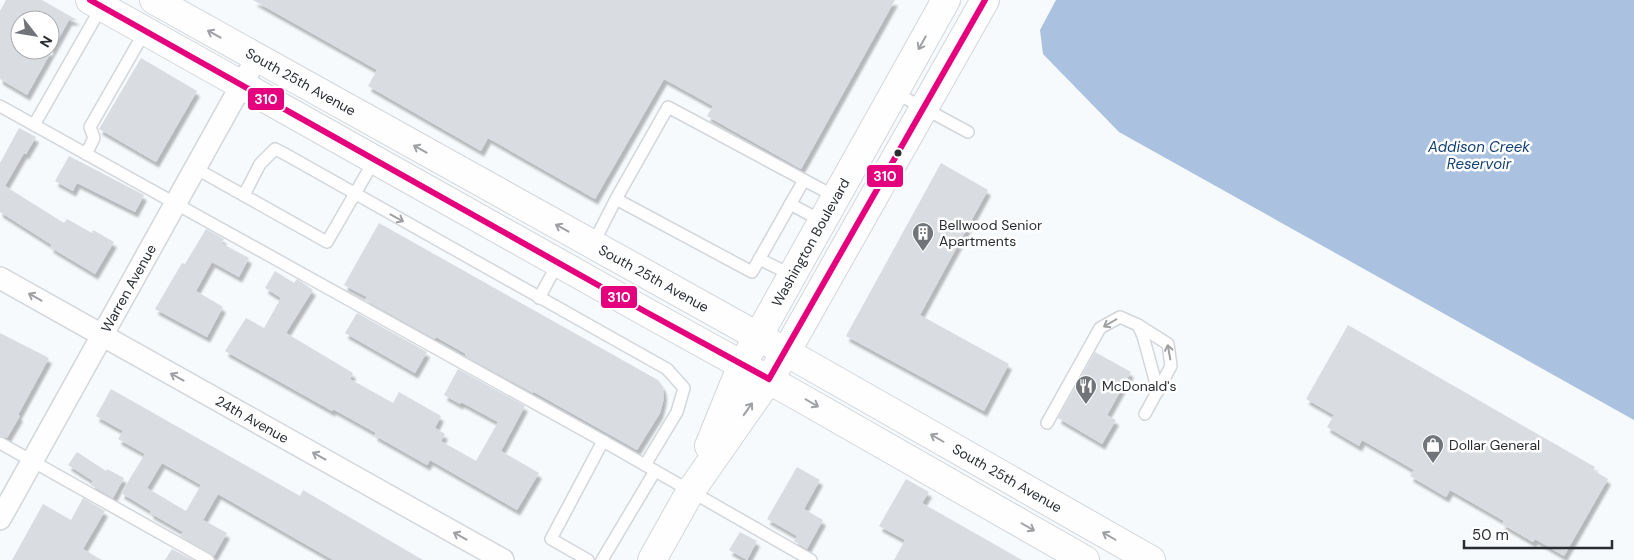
<svg xmlns="http://www.w3.org/2000/svg" width="1634" height="560" viewBox="0 0 1634 560" font-family="'DM Sans',sans-serif">
<defs>
<filter id="shadow"><feDropShadow dx="3" dy="5.5" stdDeviation="1" flood-color="#0004"/></filter>
</defs>
<rect width="100%" height="100%" fill="#f7fafd"/>
<!-- water -->
<path fill="#aac1e0" d="M1056 0H1634V420L1119 132 1043 54 1040 30Z"/>
<!-- building -->
<g fill="#d9dce0" fill-rule="evenodd" filter="url(#shadow)">
<path d="M6 0H42L77 20H69L27 95 0 79V11ZM20 20H50V50H20Z"/>
<path d="M253 0H895L801 169 707 116 713 106 664 79 595 199 488 138 481 151 368 86 377 70Z"/>
<path d="M141 58 197 91 156 162 99 129Z"/>
<path d="M19 128 36 137 26 154 24 153 5 186 64 223 67 219 92 233 93 230 114 242 95 274 50 247 52 245 0 212V163Z"/>
<path d="M69 156 144 195 135 212 77 183 73 191 55 181Z"/>
<path d="M941 163 988 190 920 315 1009 364 984 411 846 336Z"/>
<path d="M379 223 658 380 663 387 664 394 663 402 660 413 637 450 534 392 533 393 465 356 466 354 436 337 435 339 365 300 367 297 344 285Z"/>
<path d="M206 229 224 239 221 243 249 258 239 277 212 262 196 291 223 307 207 337 155 309 182 263 185 264Z"/>
<path d="M275 271 294 283 297 279 313 290 286 333 353 373 350 379 393 403 399 392 441 416 435 428 445 434 441 441 476 461 498 422 461 402 460 404 444 395 458 369 525 406 501 451 539 473 517 510 430 460 427 465 374 435 376 433 333 409 332 411 225 351 246 318 264 328 281 298 265 288Z"/>
<path d="M357 313 427 352 415 373 345 333Z"/>
<path d="M1348 325 1595 467 1593 470 1608 479 1564 556 1535 539 1533 542 1502 524 1504 521 1450 490 1446 497 1410 476 1414 470 1362 440 1359 446 1327 427 1334 415 1306 399Z"/>
<path d="M0 333 49 358 18 415 20 416 7 438 0 436Z"/>
<path d="M1095 352 1131 372 1107 415 1116 420 1102 444 1058 418Z"/>
<path d="M111 389 300 496 303 490 423 560H333L218 494 203 520 227 533 214 556 180 536 183 532 150 513 151 511 121 493 145 454 118 439 123 431 96 416ZM162 463 201 485 186 511 147 488Z"/>
<path d="M77 452 106 471 107 469 124 478 113 498 91 485 93 481 68 465Z"/>
<path d="M797 467 820 480 804 509 823 520 807 549 794 541 797 536 767 519Z"/>
<path d="M906 479 929 492 922 503 1022 560H894L905 540 879 526Z"/>
<path d="M83 498 105 511 83 549 102 560H12L43 504 71 520Z"/>
<path d="M740 532 757 541 747 560 729 550Z"/>
<path d="M172 549 193 560H165Z"/>
</g>
<g fill="none" stroke-linecap="round" stroke-linejoin="round">
<!-- lane casing -->
<g stroke="#d3d6da" stroke-width="14">
<g id="lane">
<path d="M894 92 968 132"/>
<path d="M0 106 603 441 811 560"/>
<path d="M34 125 102 6"/>
<path d="M86 154 94 138 90 127 145 31"/>
<path d="M195 168 327 242 375 159"/>
<path d="M244 195 260 164 275 149 285 154 667 369 684 388 677 412 645 465"/>
<path d="M616 199 668 107 804 180"/>
<path d="M790 204 822 221"/>
<path d="M593 244 616 199 752 272 804 180 836 197"/>
<path d="M759 259 792 275"/>
<path d="M539 298 558 263"/>
<path d="M1138 325 1168 344 1171 366 1145 414"/>
<path d="M1047 423 1100 328 1120 317 1138 325 1143 336 1158 391"/>
<path d="M0 443 208 560"/>
<path d="M588 560 551 539 603 441"/>
<path d="M602 560 655 471"/>
</g>
</g>
<!-- street casing -->
<g stroke="#d3d6da" stroke-width="24">
<g id="street">
<path id="s1" d="M0 278 503 560"/>
<path id="s2" d="M0 519 257 57"/>
</g>
</g>
<!-- secondary casing -->
<g stroke="#d3d6da" stroke-width="30">
<g id="secondary">
<path d="M90 0 646 312 796 395 1085 560"/>
<path id="s3" d="M154 0 786 352 1151 560"/>
<path id="s4" d="M709 446 742 365 946 0"/>
<path d="M652 560 690 492 769 379 786 352 985 0"/>
</g>
</g>
<!-- lane -->
<use href="#lane" stroke="#fefeff" stroke-width="11"/>
<!-- street -->
<use href="#street" stroke="#fefeff" stroke-width="21"/>
<!-- secondary -->
<use href="#secondary" stroke="#fefeff" stroke-width="28"/>
<!-- bus-1 casing -->
<g stroke="#fff" stroke-width="10">
<path id="bus-1" d="M90 0 646 312 769 379 985 0"/>
</g>
<!-- bus-1 -->
<use href="#bus-1" stroke="#e5007d" stroke-width="6"/>
</g>
<!-- one-way arrows -->
<defs><path id="oneway-shaft" d="M-6 0H5M1.5-3L5.5 0L1.5 3" fill="none" stroke-width="1.6" stroke-linecap="round" stroke-linejoin="round" transform="scale(1.25)"/></defs>
<g stroke="#9ea0a3">
<use href="#oneway-shaft" transform="translate(214 34) rotate(-151)"/>
<use href="#oneway-shaft" transform="translate(922 43) rotate(119)"/>
<use href="#oneway-shaft" transform="translate(420 149) rotate(-151)"/>
<use href="#oneway-shaft" transform="translate(397 218) rotate(29)"/>
<use href="#oneway-shaft" transform="translate(562 228) rotate(-151)"/>
<use href="#oneway-shaft" transform="translate(35 297) rotate(-151)"/>
<use href="#oneway-shaft" transform="translate(1110 323) rotate(150)"/>
<use href="#oneway-shaft" transform="translate(1169 352) rotate(-100)"/>
<use href="#oneway-shaft" transform="translate(177 377) rotate(-151)"/>
<use href="#oneway-shaft" transform="translate(812 403) rotate(30)"/>
<use href="#oneway-shaft" transform="translate(748 409) rotate(-55)"/>
<use href="#oneway-shaft" transform="translate(937 438) rotate(-150)"/>
<use href="#oneway-shaft" transform="translate(319 456) rotate(-151)"/>
<use href="#oneway-shaft" transform="translate(1028 527) rotate(30)"/>
<use href="#oneway-shaft" transform="translate(460 536) rotate(-151)"/>
<use href="#oneway-shaft" transform="translate(1109 536) rotate(-150)"/>
</g>
<!-- icons -->
<defs>
<g id="building-pin" transform="scale(1.125)"><path d="M0 17L-7.5 6A9.5 9.5 0 1 1 7.5 6Z" fill="#717579" stroke="#fff"/><path d="M-4-6H4V6H1V3H-1V6H-4ZM-2.5-4.3h1.7v1.8h-1.7ZM.8-4.3h1.7v1.8H.8ZM-2.5-1h1.7V.8h-1.7ZM.8-1h1.7V.8H.8Z" fill="#fff"/></g>
<g id="restaurant-pin" transform="scale(1.125)"><path d="M0 17L-7.5 6A9.5 9.5 0 1 1 7.5 6Z" fill="#717579" stroke="#fff"/><path d="M-5-6h1v4h1v-4h1v4h1v-4h1v5L-1.5 .5V6h-2V.5L-5-1ZM5-6V6H3V1.5H1.5Q1.5-4 5-6Z" fill="#fff"/></g>
<g id="shop-pin" transform="scale(1.125)"><path d="M0 17L-7.5 6A9.5 9.5 0 1 1 7.5 6Z" fill="#717579" stroke="#fff"/><path d="M-5-2.5h2.3a2.7 3.5 0 0 1 5.4 0H5L5.5 6h-11ZM-1.5-2.5h3a1.5 2.3 0 0 0-3 0Z" fill="#fff"/></g>
</defs>
<g fill-rule="evenodd">
<use href="#building-pin" x="923" y="233"/>
<use href="#restaurant-pin" x="1086" y="386"/>
<use href="#shop-pin" x="1433" y="445"/>
</g>
<!-- markers -->
<circle fill="#292d32" stroke="#fff" stroke-width="2" cx="898" cy="153" r="4.5"/>
<g text-anchor="middle" dominant-baseline="central" stroke-width="5" stroke-linejoin="round" paint-order="stroke">
<!-- street labels -->
<g font-size="14" fill="#292d32" stroke="#fff">
<text stroke="none"><textPath href="#s3" startOffset="168">South 25th Avenue</textPath></text>
<text stroke="none"><textPath href="#s4" startOffset="228">Washington Boulevard</textPath></text>
<text stroke="none"><textPath href="#s3" startOffset="572">South 25th Avenue</textPath></text>
<text stroke="none"><textPath href="#s2" startOffset="264">Warren Avenue</textPath></text>
<text stroke="none"><textPath href="#s1" startOffset="289">24th Avenue</textPath></text>
<text stroke="none"><textPath href="#s3" startOffset="978">South 25th Avenue</textPath></text>
</g>
<!-- poi labels -->
<g font-size="14" fill="#292d32" stroke="#fff" text-anchor="start">
<text x="939" y="225">Bellwood Senior<tspan x="939" dy="16">Apartments</tspan></text>
<text x="1102" y="386">McDonald's</text>
<text x="1449" y="445">Dollar General</text>
</g>
<!-- water labels -->
<g font-size="15" font-style="italic" fill="#134074" stroke="#fff">
<text x="1479" y="147">Addison Creek<tspan x="1479" dy="17">Reservoir</tspan></text>
</g>
</g>
<g stroke="#fff" stroke-width="2">
<rect x="247" y="87" width="38" height="24" rx="5" fill="#e5007d"/>
<rect x="866" y="164" width="38" height="24" rx="5" fill="#e5007d"/>
<rect x="600" y="285" width="38" height="24" rx="5" fill="#e5007d"/>
</g>
<g font-size="14" text-anchor="middle" font-weight="bold" fill="#fff">
<text x="266" y="104">310</text>
<text x="885" y="181">310</text>
<text x="619" y="302">310</text>
</g>
<!-- north arrow -->
<g transform="translate(35 35) rotate(121)"><circle r="24" fill="#ffffff" stroke="#a9abad"/>
<path d="M0-4L9 19L0 12L-9 19Z" fill="#717579"/>
<text y="-8" font-size="14" font-weight="bold" text-anchor="middle" fill="#292d32">N</text>
</g>
<!-- scale -->
<path d="M1464 540v8h148v-8" fill="none" stroke="#292d32" stroke-width="2.5"/>
<text x="1472" y="540" font-size="15" fill="#292d32" stroke="#ffffff" stroke-width="4" paint-order="stroke">50 m</text>
</svg>
